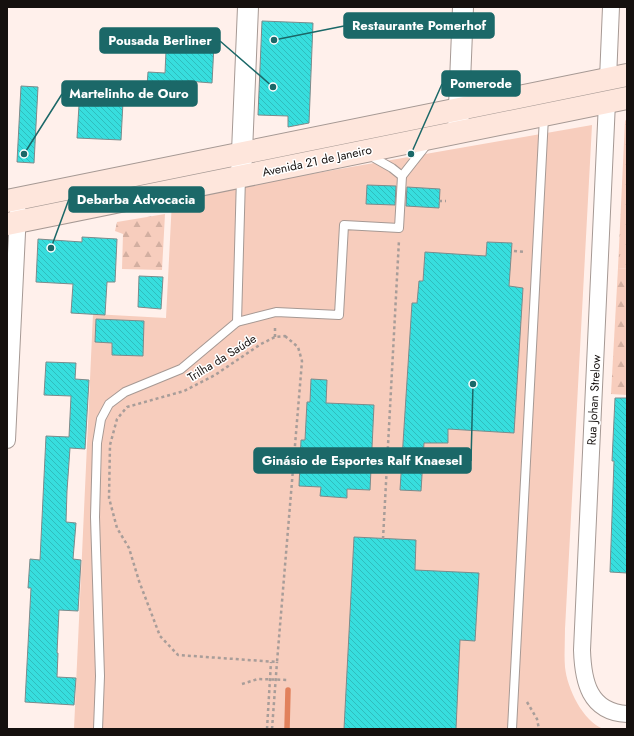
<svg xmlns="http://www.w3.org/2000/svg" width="634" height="736" viewBox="0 0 634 736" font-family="Jost,sans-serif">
<defs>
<pattern id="grass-tufts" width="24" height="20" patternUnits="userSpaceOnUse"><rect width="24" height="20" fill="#f7cdbd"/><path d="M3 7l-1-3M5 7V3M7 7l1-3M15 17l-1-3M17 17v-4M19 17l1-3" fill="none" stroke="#d3afa1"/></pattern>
<pattern id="forest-firs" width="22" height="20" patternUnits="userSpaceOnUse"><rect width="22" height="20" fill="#f7cdbd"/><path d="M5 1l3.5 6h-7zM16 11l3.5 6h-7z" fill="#d3afa1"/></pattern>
<pattern id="building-back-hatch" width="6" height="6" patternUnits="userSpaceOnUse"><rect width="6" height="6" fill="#37dede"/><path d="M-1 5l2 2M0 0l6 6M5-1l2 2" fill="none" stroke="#30bdbd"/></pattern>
</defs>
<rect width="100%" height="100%" fill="#fff0eb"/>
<!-- grass -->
<path fill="url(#grass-tufts)" d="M627 118V269L618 268 625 121Z"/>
<!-- forest -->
<g fill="url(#forest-firs)">
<path d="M165 214 162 270 122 269 123 234 115 231 117 222Z"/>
<path d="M618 268 627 269V395L611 394Z"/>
</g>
<!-- park -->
<path fill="#f7cdbd" d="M592 125 565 629C565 642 564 655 565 667 567 688 583 722 604 729H74L93 314 166 318 172 200 288 178Z"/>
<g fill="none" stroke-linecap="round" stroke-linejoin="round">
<!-- stream -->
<path stroke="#e1815c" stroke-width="5.5" d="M287 729 288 690"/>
</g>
<!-- building -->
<g fill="url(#building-back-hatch)" stroke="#7c8b8b">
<path d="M262 21 313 23 309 123 288 127V116L258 115Z"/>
<path d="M182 43 214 45 212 83 187 81 186 88 147 86 148 72 165 73 166 51 182 52Z"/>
<path d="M100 84 130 86 129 102H123L121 140 77 138 79 105 99 106Z"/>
<path d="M21 86 38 87 34 163 17 162Z"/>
<path d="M367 185 396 186 395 205 366 204Z"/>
<path d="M407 187 440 189 439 208 406 206Z"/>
<path d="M82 237 117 239 115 282H107L105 315 71 313 73 284 36 282 38 239 82 242Z"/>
<path d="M487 242 512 243 509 286 523 288 514 433 448 429V443H424L421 491 400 490 412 303H417L419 281H423L425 252 486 256Z"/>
<path d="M139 276 163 277 161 309 138 307Z"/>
<path d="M96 319 144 321 143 356 112 355V343L95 342Z"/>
<path d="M46 362 76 363 75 379 89 380 85 449 70 448 67 491 66 522 76 523 73 559 81 560 78 611 59 610 57 653H58L57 677 76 678 74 705 25 702 31 588H28L30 559 40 560 46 436 69 437 71 396 44 395Z"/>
<path d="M311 379 327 380 326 403 374 405 370 490 347 489V498L320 496 321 487 299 486 301 440H305L307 402H310Z"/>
<path d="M615 398H627V573L610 572 614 461H612Z"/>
<path d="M354 537 416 540 415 570 479 573 475 641 460 640 456 729H344Z"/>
</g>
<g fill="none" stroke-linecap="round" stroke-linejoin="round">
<!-- service casing -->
<g stroke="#a69994" stroke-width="10">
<g id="service">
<path d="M369 155 392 168 402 176 428 143"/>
<path d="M237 322 276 312 339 315 344 225 399 228 402 176"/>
<path d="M98 729 100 676 95 517 97 443 101 419 109 404 125 392 181 369 237 322 241 177"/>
<path d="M512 729 544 117"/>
</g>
</g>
<!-- minor casing -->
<g stroke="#a69994" stroke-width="18">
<g id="minor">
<path d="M608 79 611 7"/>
<path d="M607 102 582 650C583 681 589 712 627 714"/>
<path d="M7 440 18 212"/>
</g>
</g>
<!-- tertiary casing -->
<g stroke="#a69994" stroke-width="22">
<g id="tertiary">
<path d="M458 132 463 7"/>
<path d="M241 176 248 7"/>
</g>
</g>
<!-- secondary casing -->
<g stroke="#a69994" stroke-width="24">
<g id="secondary">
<path d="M7 201 627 75"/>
<path d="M7 224 627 98"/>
</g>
</g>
<!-- path -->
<g stroke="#a89d99" stroke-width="2.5" stroke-dasharray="3 3" stroke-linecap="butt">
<path d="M439 201H446"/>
<path d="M514 251 525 252"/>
<path d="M285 336 298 347 302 361 277 662 178 655 160 636 139 581 129 548 117 528 109 498 110 445 117 419 127 407 184 391 215 375 261 344 275 337Z"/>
<path d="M275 337V325"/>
<path d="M383 539 399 240"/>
<path d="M242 684 258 679 289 680"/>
<path d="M527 702 537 719 539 729"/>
<path d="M267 729 271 662"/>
<path d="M272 729 277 662"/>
</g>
<!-- service -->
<use href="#service" stroke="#fff" stroke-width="8"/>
<!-- minor -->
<use href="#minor" stroke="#fff" stroke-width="16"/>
<!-- tertiary -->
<use href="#tertiary" stroke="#fff" stroke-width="20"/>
<!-- secondary -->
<use href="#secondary" stroke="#fee6dc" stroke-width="22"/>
</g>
<g text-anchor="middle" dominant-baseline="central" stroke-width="3" stroke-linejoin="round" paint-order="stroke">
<!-- street labels -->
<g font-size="12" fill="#15100e" stroke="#fff">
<text transform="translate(317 161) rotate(-12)">Avenida 21 de Janeiro</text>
<text transform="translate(222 358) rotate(-32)">Trilha da Saúde</text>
<text transform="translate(594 400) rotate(-87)">Rua Johan Strelow</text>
</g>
</g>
<!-- callouts -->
<path fill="none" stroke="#1b6868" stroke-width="1.5" d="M274 40L344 26M273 87L220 41M411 154L442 84M24 154L62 94M51 248L69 199M473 384L471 461"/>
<g fill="#1b6868" stroke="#fff" stroke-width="1.5">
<circle cx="274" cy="40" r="4"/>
<circle cx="273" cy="87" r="4"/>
<circle cx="411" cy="154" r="4"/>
<circle cx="24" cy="154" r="4"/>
<circle cx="51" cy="248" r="4"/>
<circle cx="473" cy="384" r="4"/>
</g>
<g fill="#1b6868" stroke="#1b6868" stroke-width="1.5">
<rect x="344" y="13" width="150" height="25" rx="4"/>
<rect x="100" y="28" width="120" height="25" rx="4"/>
<rect x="442" y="71" width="78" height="25" rx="4"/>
<rect x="62" y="81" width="135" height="25" rx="4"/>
<rect x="69" y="187" width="135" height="25" rx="4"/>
<rect x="254" y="448" width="217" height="25" rx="4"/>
</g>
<g font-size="13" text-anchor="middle" font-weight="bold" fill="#fff">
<text x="419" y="30">Restaurante Pomerhof</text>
<text x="160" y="45">Pousada Berliner</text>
<text x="481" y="88">Pomerode</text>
<text x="129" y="98">Martelinho de Ouro</text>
<text x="136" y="204">Debarba Advocacia</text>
<text x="362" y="465">Ginásio de Esportes Ralf Knaesel</text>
</g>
<!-- border -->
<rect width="634" height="736" fill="none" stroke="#15100e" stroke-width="16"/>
</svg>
